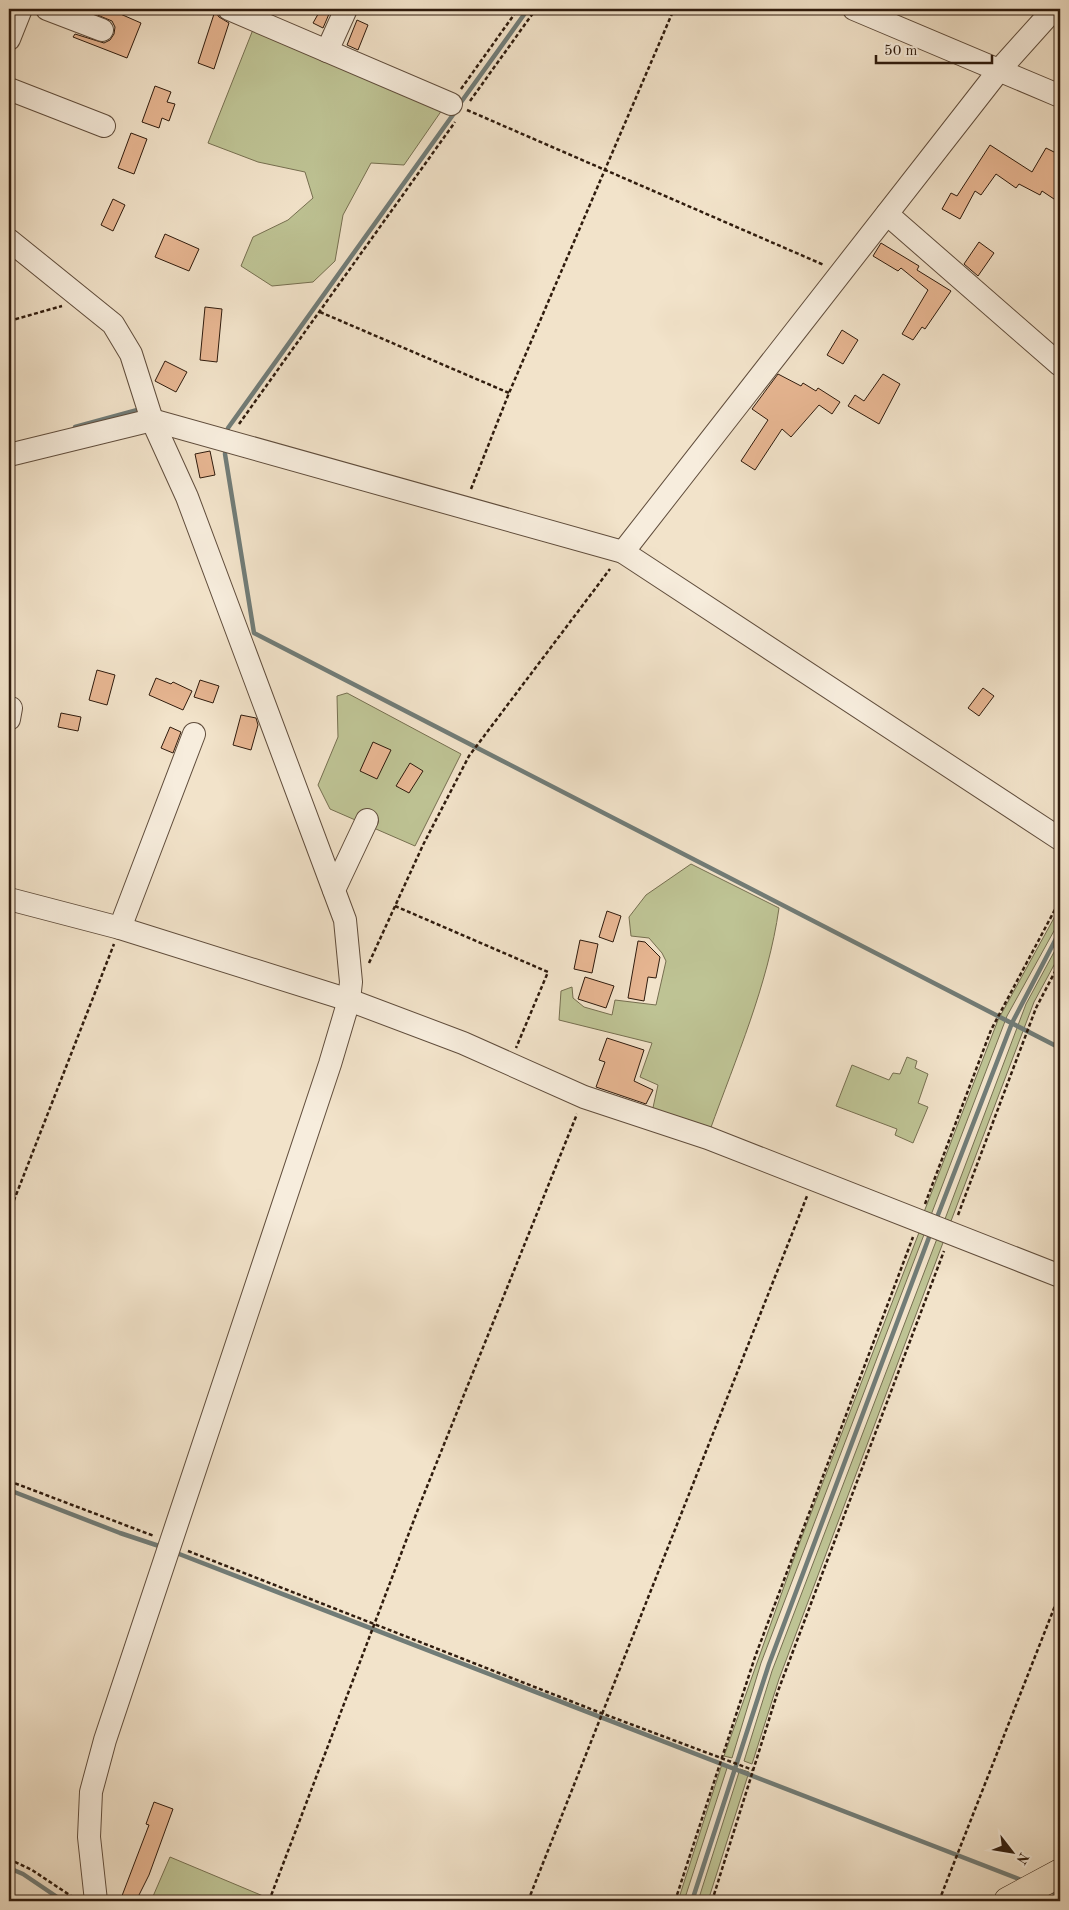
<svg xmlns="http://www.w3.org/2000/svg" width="1069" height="1910" viewBox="0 0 1069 1910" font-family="'Old Standard TT',serif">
<rect width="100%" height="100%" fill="#f2e3ca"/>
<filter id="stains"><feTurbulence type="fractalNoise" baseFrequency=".004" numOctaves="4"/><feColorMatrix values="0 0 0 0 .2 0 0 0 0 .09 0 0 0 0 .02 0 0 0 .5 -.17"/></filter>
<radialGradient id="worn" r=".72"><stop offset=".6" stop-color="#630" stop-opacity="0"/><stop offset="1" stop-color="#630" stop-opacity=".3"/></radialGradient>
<!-- green -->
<g fill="#bec394" stroke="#766f50">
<path d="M254 27 442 110 404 165 371 163 343 215 335 261 313 282 272 286 241 266 253 237 288 220 313 198 305 172 258 162 208 143Z"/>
<path d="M347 693 461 754 415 846 330 809 318 785 338 737 337 696Z"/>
<path d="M691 864 779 908C768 985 736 1058 710 1130L652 1112 658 1085 640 1077 652 1043 559 1020 561 991 572 987 573 998 584 1007 612 1015 615 1000 656 1005 666 961 662 953 649 938 631 936 629 917 646 895Z"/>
<path d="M1060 907V920L1007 1016 931 1215 924 1212 998 1020Z"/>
<path d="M1060 941V954L1034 1002 951 1221 945 1219 1026 1004Z"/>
<path d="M907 1057 917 1061 915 1068 928 1074 918 1103 928 1107 913 1143 895 1135 897 1129 836 1106 852 1065 889 1080 893 1073 900 1074Z"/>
<path d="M920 1230 925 1232 761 1663 732 1758 724 1756 798 1547Z"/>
<path d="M938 1236 944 1240 779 1679 752 1764 744 1761 772 1671Z"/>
<path d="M722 1764 728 1765 684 1901H678Z"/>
<path d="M740 1769 749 1772 708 1901H698Z"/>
<path d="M170 1857 275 1901H151Z"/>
</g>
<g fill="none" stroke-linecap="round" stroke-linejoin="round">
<!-- stream -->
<g stroke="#717c77" stroke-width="4.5">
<path d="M459 105 528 9"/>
<path d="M75 427 141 409"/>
<path d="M227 434 228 428 455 112"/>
<path d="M226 446 225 454 254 633 1060 1048"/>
<path d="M936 1220 1012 1023 1060 931"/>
<path d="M9 1490 120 1533 162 1547"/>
<path d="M174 1552 1024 1881"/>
<path d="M9 1868 23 1874 63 1901"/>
<path d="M1048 1890 1060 1895"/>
<path d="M692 1901 769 1664 931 1232"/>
</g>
</g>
<!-- building -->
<g fill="#e7b692" stroke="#2f1b0d">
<path d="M83 9H109L141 23 127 58 73 37 75 34 104 43 110 40 114 34 115 27 112 21Z"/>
<path d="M321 9 329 14 323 28 313 23Z"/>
<path d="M215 11 219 17 229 23 214 69 198 63Z"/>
<path d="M357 20 368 25 358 50 347 45Z"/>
<path d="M155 86 171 92 167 102 175 104 169 121 162 118 159 128 142 122Z"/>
<path d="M131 133 147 139 134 174 118 168Z"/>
<path d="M990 145 1032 172 1046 148 1060 155V203L1042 191 1040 195 1019 184 1016 188 996 174 981 195 975 191 960 219 942 209 951 193 957 196Z"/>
<path d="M113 199 125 205 113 231 101 225Z"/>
<path d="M165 234 199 249 189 271 155 257Z"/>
<path d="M979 242 994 253 978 276 964 264Z"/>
<path d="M881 243 919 266 917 270 951 291 925 329 922 327 913 340 902 334 928 290 901 268 898 271 873 256Z"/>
<path d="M205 307 222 309 217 362 200 360Z"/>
<path d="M842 330 858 340 843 364 827 355Z"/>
<path d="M165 361 187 372 176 392 155 381Z"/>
<path d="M778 374 801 386 803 383 816 391 818 388 840 402 832 414 819 405 791 437 782 429 755 470 741 461 768 420 752 409Z"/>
<path d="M883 374 900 384 879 424 848 406 855 395 864 401Z"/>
<path d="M210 451 215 475 200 478 195 454Z"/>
<path d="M97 670 115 675 107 705 89 700Z"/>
<path d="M156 678 171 684 173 682 192 691 183 710 149 695Z"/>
<path d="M200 680 219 686 213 703 194 697Z"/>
<path d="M983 688 994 696 979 716 968 708Z"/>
<path d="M61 713 81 717 78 731 58 727Z"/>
<path d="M241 715 256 718 258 725 251 750 233 745Z"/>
<path d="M170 727 181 732 173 753 161 748Z"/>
<path d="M373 742 391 750 377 779 360 771Z"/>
<path d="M410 763 423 771 409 793 396 786Z"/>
<path d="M607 911 621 916 613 942 599 937Z"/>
<path d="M580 940 598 944 592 973 574 969Z"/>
<path d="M638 941 645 942 660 957 656 978 648 977 644 1001 628 998Z"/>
<path d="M585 977 614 986 606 1008 578 999Z"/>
<path d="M607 1038 644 1050 634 1081 653 1090 646 1104 596 1087 605 1062 599 1060Z"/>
<path d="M154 1802 173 1809 149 1875 136 1901H120L149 1825 146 1824Z"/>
</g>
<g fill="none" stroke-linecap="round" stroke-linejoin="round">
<!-- minor casing -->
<g stroke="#604d3c" stroke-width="24">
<g id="minor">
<path d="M47 9 102 30"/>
<path d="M229 9 451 104"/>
<path d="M854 9 1060 96"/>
<path d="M9 39 21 9"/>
<path d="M327 51 346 9"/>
<path d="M9 89 104 126"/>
<path d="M887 214 1060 365"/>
<path d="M9 240 113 324 131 354 152 420 187 497 345 920 351 982 349 1000 330 1064 105 1740 91 1792 89 1837 96 1901"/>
<path d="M9 455 152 420 623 552 1060 839"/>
<path d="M623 552 1000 69 1054 9"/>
<path d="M9 719 11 708"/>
<path d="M334 890 367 820"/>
<path d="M9 899 120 928 349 1000 463 1043 584 1097 708 1138 1060 1276"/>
<path d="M120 928 194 734"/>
</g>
</g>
<!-- major casing -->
<g stroke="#2f1b0d" stroke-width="29">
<path id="major" d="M1008 1901 1060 1873"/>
</g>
<!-- path -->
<g stroke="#2f1b0d" stroke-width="2.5" stroke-dasharray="4 2.5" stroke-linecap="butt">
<path d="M461 89 518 9"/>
<path d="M470 101 536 9"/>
<path d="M467 110 824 265"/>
<path d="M320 312 509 393"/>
<path d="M9 321 62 306"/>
<path d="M239 424 455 122"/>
<path d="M471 489 509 393 674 9"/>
<path d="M395 906 548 972 516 1048"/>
<path d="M369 963 423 845 469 756 610 569"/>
<path d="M925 1204 991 1030 1060 900"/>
<path d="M9 1213 114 944"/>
<path d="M958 1215 1036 1008 1060 962"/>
<path d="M9 1481 154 1536"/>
<path d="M188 1551 601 1713 753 1770"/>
<path d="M9 1859 32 1870 77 1900"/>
<path d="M269 1901 420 1504 577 1114"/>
<path d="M528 1901 807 1196"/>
<path d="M675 1901 755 1657 913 1237"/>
<path d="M712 1901 778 1691 944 1251"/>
<path d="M939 1901 1060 1593"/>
</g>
<!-- minor -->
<use href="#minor" stroke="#f7eddd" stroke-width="22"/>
<!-- major -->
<use href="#major" stroke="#f2e3ca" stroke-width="28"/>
</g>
<!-- margin -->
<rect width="1069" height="1910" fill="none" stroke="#f2e3ca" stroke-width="30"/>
<rect x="10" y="10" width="1049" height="1890" fill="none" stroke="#2f1b0d" stroke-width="2.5"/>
<rect x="15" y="15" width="1039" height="1880" fill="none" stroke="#2f1b0d"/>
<!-- north arrow -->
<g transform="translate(1012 1852) rotate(121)" stroke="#f7eddd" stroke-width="4" paint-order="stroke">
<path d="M0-4L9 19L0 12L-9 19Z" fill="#2f1b0d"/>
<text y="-8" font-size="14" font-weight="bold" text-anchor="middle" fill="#2f1b0d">N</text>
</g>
<!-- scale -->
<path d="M876 55v8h116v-8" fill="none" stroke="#2f1b0d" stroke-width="2.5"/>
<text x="884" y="55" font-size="15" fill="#2f1b0d" stroke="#f7eddd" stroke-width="4" paint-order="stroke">50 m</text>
<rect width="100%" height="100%" filter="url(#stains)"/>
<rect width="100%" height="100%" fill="url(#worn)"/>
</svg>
